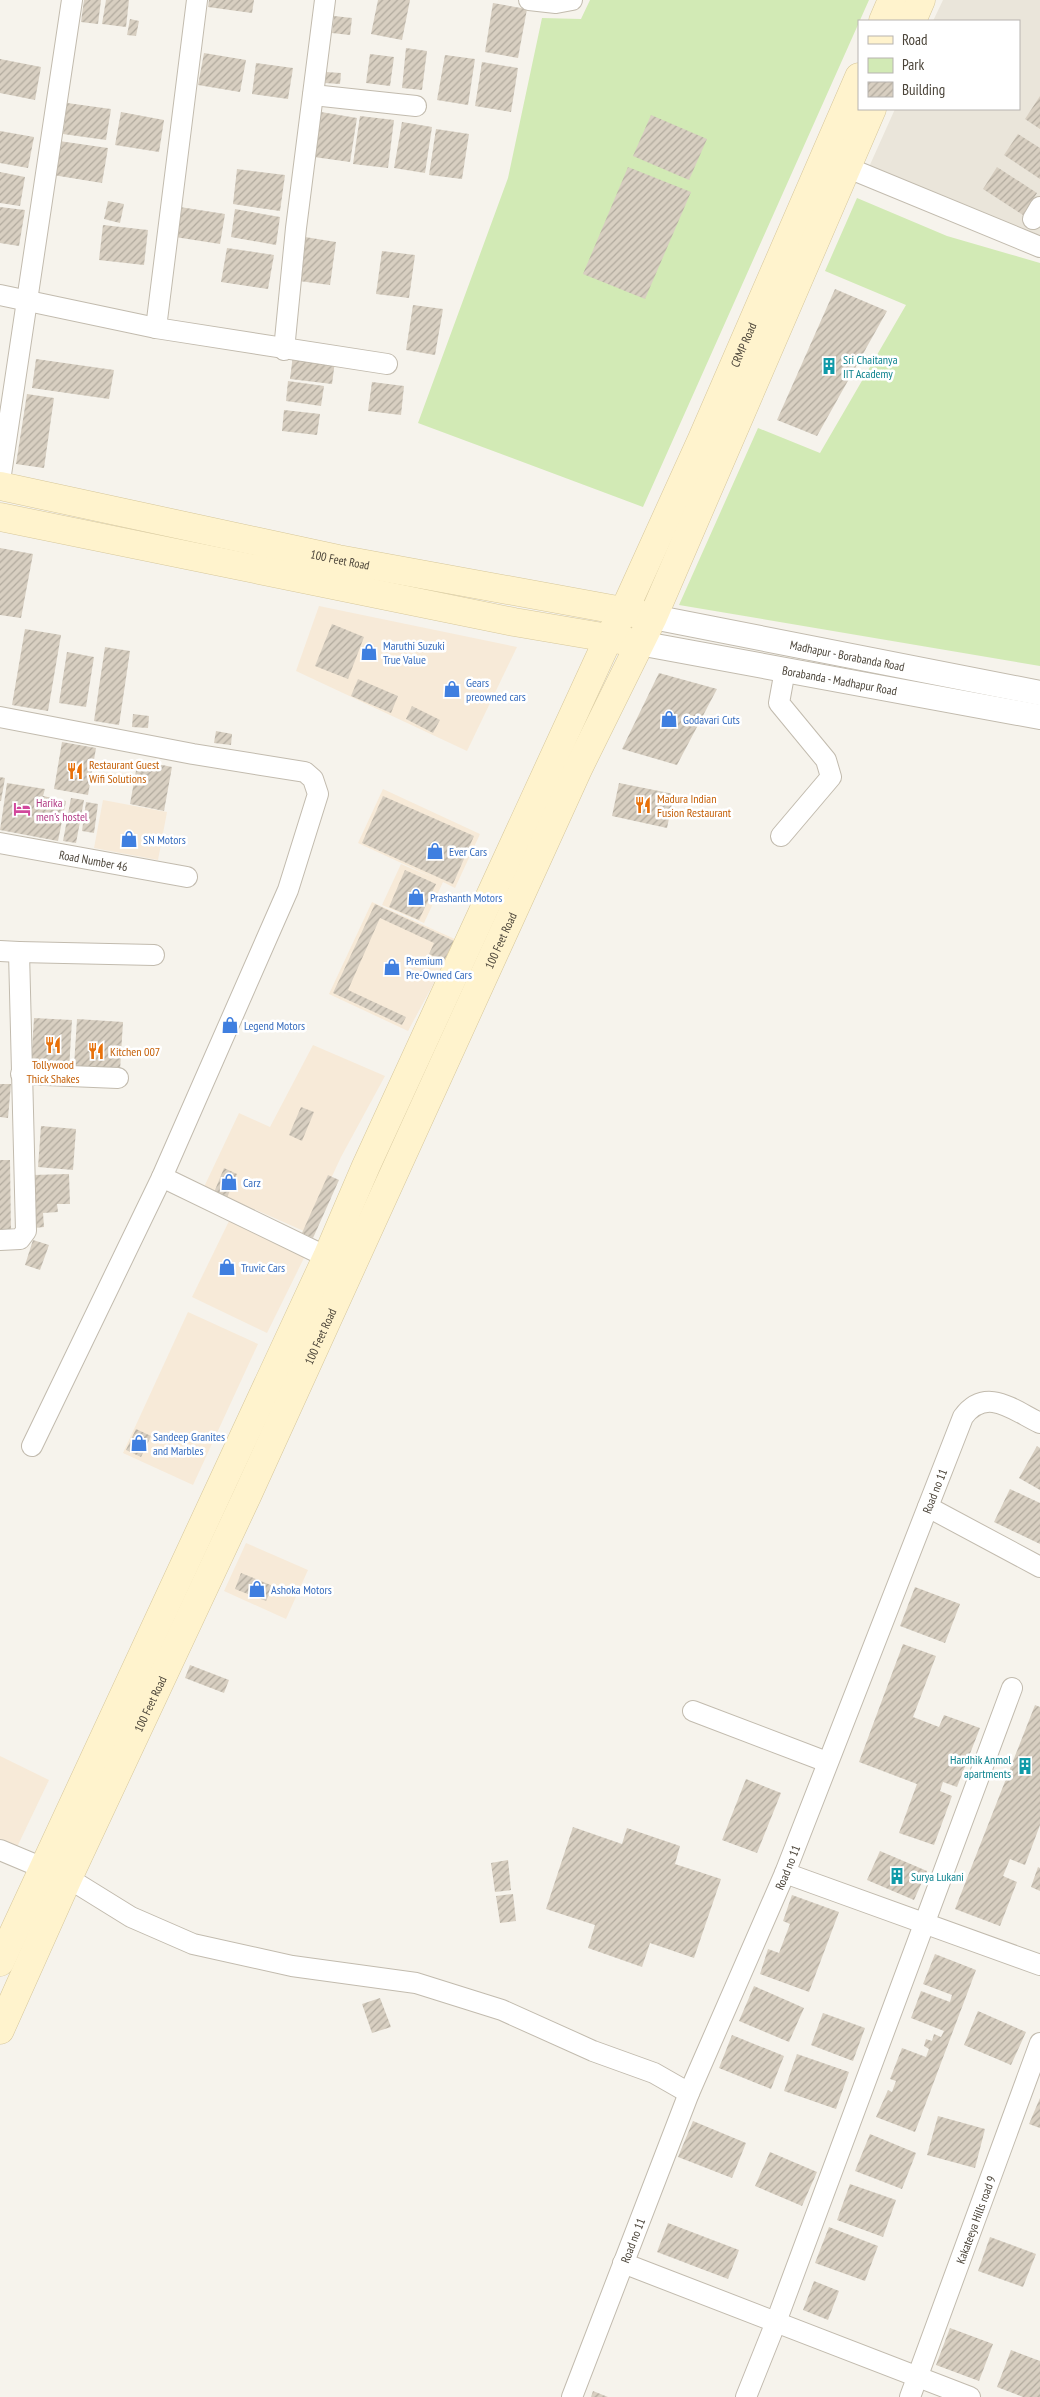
<svg xmlns="http://www.w3.org/2000/svg" width="1040" height="2397" viewBox="0 0 1040 2397" font-family="'PT Sans Narrow',sans-serif">
<defs>
<pattern id="building-hatch" width="6" height="6" patternUnits="userSpaceOnUse" patternTransform="scale(1.25)"><rect width="6" height="6" fill="#d8cfc1"/><path d="M-1 1l2-2M0 6l6-6M5 7l2-2" fill="none" stroke="#b1aa9e"/></pattern>
</defs>
<rect width="100%" height="100%" fill="#f6f3ec"/>
<!-- residential -->
<path fill="#eae5da" d="M943 0H1040V235L1003 224 869 167 895 109H1019V21H933Z"/>
<!-- commercial -->
<g fill="#f7ead8">
<path d="M319 606 517 647 467 751 296 671Z"/>
<path d="M383 789 480 834 455 888 443 882 424 923 382 905 401 864 434 878 358 843Z"/>
<path d="M103 800 167 812 158 860 94 848Z"/>
<path d="M372 902 457 940 408 1031 329 994Z"/>
<path d="M313 1045 385 1076 341 1157 306 1232 204 1187 239 1113 270 1127Z"/>
<path d="M230 1219 305 1256 267 1333 192 1297Z"/>
<path d="M188 1312 258 1344 193 1485 123 1453Z"/>
<path d="M246 1543 308 1570 286 1619 224 1591Z"/>
<path d="M0 1756 49 1780 17 1847 0 1839Z"/>
</g>
<!-- green -->
<g fill="#d2eab5">
<path d="M590 0H869L643 507 418 423 508 178 542 18 581 19Z"/>
<path d="M857 198 947 236 1040 263V666L679 605 758 428 820 453 906 305 825 271Z"/>
</g>
<!-- building -->
<g fill="url(#building-hatch)">
<path d="M84 0H101L98 24 81 22Z"/>
<path d="M106 0H129L126 27 102 24Z"/>
<path d="M209 0H254L252 13 208 7Z"/>
<path d="M378 0H410L402 40 371 34Z"/>
<path d="M493 3 527 9 518 58 485 52Z"/>
<path d="M334 16 352 18 350 35 332 33Z"/>
<path d="M130 19 139 21 136 36 127 35Z"/>
<path d="M406 48 427 51 422 90 402 88Z"/>
<path d="M204 53 246 60 240 92 198 85Z"/>
<path d="M370 54 394 57 390 86 366 83Z"/>
<path d="M445 55 475 59 468 105 437 100Z"/>
<path d="M0 59 41 67 35 100 0 93Z"/>
<path d="M482 62 518 68 511 112 475 106Z"/>
<path d="M256 63 293 68 288 99 252 94Z"/>
<path d="M326 72 341 73 340 84 325 83Z"/>
<path d="M1040 96V129L1025 119Z"/>
<path d="M67 103 111 109 106 140 63 134Z"/>
<path d="M121 112 164 120 159 152 115 145Z"/>
<path d="M321 112 357 118 350 162 314 157Z"/>
<path d="M651 115 707 139 689 180 633 156Z"/>
<path d="M360 116 394 120 388 168 353 164Z"/>
<path d="M402 122 432 127 425 173 394 168Z"/>
<path d="M436 129 469 134 462 179 429 175Z"/>
<path d="M0 131 34 137 28 168 0 163Z"/>
<path d="M1018 134 1040 148V179L1004 155Z"/>
<path d="M59 141 108 148 102 183 53 175Z"/>
<path d="M628 167 691 192 645 299 583 274Z"/>
<path d="M997 167 1037 193 1023 215 983 189Z"/>
<path d="M237 169 285 175 280 211 233 204Z"/>
<path d="M0 172 25 177 20 206 0 203Z"/>
<path d="M108 201 124 204 120 223 104 219Z"/>
<path d="M0 207 25 210 19 246 0 243Z"/>
<path d="M180 207 225 214 220 244 175 237Z"/>
<path d="M235 209 280 217 276 245 231 237Z"/>
<path d="M103 225 148 230 144 265 99 260Z"/>
<path d="M305 237 336 242 330 285 299 281Z"/>
<path d="M227 248 274 255 268 289 221 282Z"/>
<path d="M382 251 415 255 409 298 376 294Z"/>
<path d="M835 289 887 311 817 436 777 420Z"/>
<path d="M413 305 443 309 435 355 406 350Z"/>
<path d="M293 355 335 361 332 384 290 379Z"/>
<path d="M36 359 114 370 109 399 32 388Z"/>
<path d="M288 381 324 386 321 406 286 401Z"/>
<path d="M372 382 404 386 401 415 368 411Z"/>
<path d="M27 394 54 398 44 468 16 464Z"/>
<path d="M284 410 320 414 317 435 282 431Z"/>
<path d="M0 548 33 554 21 618 0 615Z"/>
<path d="M332 624 364 637 348 679 315 666Z"/>
<path d="M25 629 61 635 48 711 12 705Z"/>
<path d="M105 647 130 651 119 725 94 721Z"/>
<path d="M67 652 94 657 86 707 59 703Z"/>
<path d="M659 673 717 689 677 765 622 749Z"/>
<path d="M358 679 398 696 391 713 351 696Z"/>
<path d="M412 706 440 720 433 733 406 719Z"/>
<path d="M133 714 149 716 148 728 132 727Z"/>
<path d="M216 731 232 734 231 745 214 743Z"/>
<path d="M62 742 96 748 88 795 54 789Z"/>
<path d="M138 760 172 767 164 811 130 804Z"/>
<path d="M0 777 5 778 1 801H0Z"/>
<path d="M7 783 45 789 43 796 66 801 58 841 0 830Z"/>
<path d="M619 783 674 794 667 828 612 816Z"/>
<path d="M383 796 474 836 453 884 362 843Z"/>
<path d="M71 798 84 800 76 843 63 841Z"/>
<path d="M86 802 98 804 94 833 82 831Z"/>
<path d="M405 870 436 884 419 920 389 907Z"/>
<path d="M375 904 454 941 444 961 429 954 434 943 380 918 348 990 406 1017 402 1025 333 993Z"/>
<path d="M34 1018 72 1020 69 1069 31 1067Z"/>
<path d="M77 1019 123 1022 120 1070 74 1066Z"/>
<path d="M0 1084H11L8 1118 0 1117Z"/>
<path d="M301 1107 314 1112 302 1141 289 1135Z"/>
<path d="M41 1126 76 1129 73 1170 38 1167Z"/>
<path d="M0 1160H10L11 1233H0Z"/>
<path d="M224 1168 237 1174 226 1200 213 1195Z"/>
<path d="M69 1174 70 1204H57L58 1212 43 1213 44 1227 34 1228 32 1175Z"/>
<path d="M328 1175 339 1180 313 1238 302 1233Z"/>
<path d="M33 1240 49 1245 40 1270 25 1265Z"/>
<path d="M224 1259 234 1263 228 1276 218 1271Z"/>
<path d="M136 1429 151 1436 141 1457 126 1450Z"/>
<path d="M1037 1446 1040 1448V1490L1019 1478Z"/>
<path d="M1010 1489 1040 1503V1544L994 1522Z"/>
<path d="M241 1573 273 1586 266 1601 235 1589Z"/>
<path d="M915 1587 960 1604 945 1643 900 1626Z"/>
<path d="M903 1644 936 1656 913 1717 939 1727 944 1715 980 1728 957 1787 943 1782 940 1791 952 1796 934 1845 899 1833 917 1784 859 1762Z"/>
<path d="M190 1665 229 1680 224 1693 185 1678Z"/>
<path d="M1035 1705 1040 1707V1825L1025 1865 1010 1859 1003 1876 1017 1882 1000 1926 955 1909Z"/>
<path d="M746 1779 781 1793 757 1853 722 1840Z"/>
<path d="M573 1827 622 1844 627 1828 680 1846 675 1864 721 1879 694 1958 650 1943 642 1967 588 1948 595 1925 546 1909Z"/>
<path d="M880 1851 927 1871 914 1900 867 1880Z"/>
<path d="M508 1860 511 1890 495 1892 491 1863Z"/>
<path d="M1038 1867 1040 1868V1891L1031 1887Z"/>
<path d="M513 1894 516 1921 500 1923 496 1896Z"/>
<path d="M792 1895 839 1912 809 1992 760 1974 768 1949 779 1953 790 1924 783 1921Z"/>
<path d="M935 1954 976 1970 915 2132 876 2117 888 2090 892 2092 896 2081 890 2079 902 2048 926 2057 929 2049 924 2046 926 2039 932 2041 934 2034 941 2037 944 2031 911 2018 921 1991 950 2002 952 1995 923 1984Z"/>
<path d="M754 1986 804 2008 789 2042 739 2021Z"/>
<path d="M380 1998 391 2027 372 2033 362 2004Z"/>
<path d="M978 2011 1026 2032 1011 2065 964 2045Z"/>
<path d="M823 2013 865 2028 853 2061 811 2045Z"/>
<path d="M732 2035 784 2056 771 2089 719 2068Z"/>
<path d="M797 2054 849 2072 836 2109 784 2091Z"/>
<path d="M1040 2098V2128L1029 2124Z"/>
<path d="M938 2116 985 2129 975 2168 927 2155Z"/>
<path d="M693 2121 746 2143 732 2178 678 2157Z"/>
<path d="M870 2134 916 2153 902 2189 855 2171Z"/>
<path d="M770 2152 817 2172 802 2206 755 2186Z"/>
<path d="M850 2184 896 2200 883 2237 837 2220Z"/>
<path d="M668 2223 739 2250 728 2279 657 2252Z"/>
<path d="M829 2227 878 2246 865 2281 815 2263Z"/>
<path d="M990 2237 1036 2254 1023 2287 978 2271Z"/>
<path d="M814 2281 839 2291 828 2320 803 2310Z"/>
<path d="M950 2328 993 2344 979 2381 936 2365Z"/>
<path d="M1011 2350 1040 2361V2397H1023L997 2387Z"/>
<path d="M593 2391 608 2397H591Z"/>
</g>
<g fill="none" stroke-linecap="round" stroke-linejoin="round">
<!-- minor casing -->
<g stroke="#c2bbae" stroke-width="22">
<g id="minor">
<path d="M529 0 556 3 572 0"/>
<path d="M313 95 416 106"/>
<path d="M846 167 1040 247"/>
<path d="M1033 219 1040 207"/>
<path d="M0 295 156 328 387 364"/>
<path d="M156 328 197 0"/>
<path d="M284 350 296 228 325 0"/>
<path d="M0 481 72 0"/>
<path d="M0 717 193 754 305 772 313 779 318 794 288 890 162 1177 327 1257"/>
<path d="M781 836 831 777 826 760 779 703 785 670"/>
<path id="s1" d="M0 843 187 877"/>
<path d="M0 951 19 952 26 1231 20 1239 0 1240"/>
<path d="M19 952 154 955"/>
<path d="M21 1074 118 1078"/>
<path d="M32 1446 162 1177"/>
<path d="M928 1507 1040 1567"/>
<path d="M693 1711 827 1762"/>
<path d="M0 1850 43 1868"/>
<path d="M785 1873 1040 1965"/>
<path d="M68 1878 131 1917 193 1944 292 1966 416 1983 502 2010 593 2051 654 2073 689 2093"/>
<path d="M623 2263 970 2397"/>
<path id="s2" d="M572 2397 689 2093 785 1873 963 1417C986 1386 1013 1410 1040 1423"/>
<path d="M746 2397 776 2322 1012 1688"/>
<path id="s3" d="M910 2397 1040 2043"/>
</g>
</g>
<!-- tertiary casing -->
<g stroke="#c2bbae" stroke-width="26">
<g id="tertiary">
<path id="s4" d="M653 617 1040 693"/>
<path id="s5" d="M639 643 1040 717"/>
</g>
</g>
<!-- secondary casing -->
<g stroke="#d6c79b" stroke-width="29">
<g id="secondary">
<path d="M883 21 892 0"/>
<path d="M912 21 921 0"/>
<path id="s6" d="M0 486 338 559 639 614"/>
<path d="M0 517 514 622 626 641"/>
<path id="s7" d="M0 1962 327 1257 366 1166 609 637 624 611 702 439 859 77"/>
<path id="s8" d="M0 2030 68 1878 247 1496 579 767 653 617 872 109"/>
</g>
</g>
<!-- minor -->
<use href="#minor" stroke="#fff" stroke-width="20"/>
<!-- tertiary -->
<use href="#tertiary" stroke="#fff" stroke-width="24"/>
<!-- secondary -->
<use href="#secondary" stroke="#fff3cd" stroke-width="28"/>
</g>
<!-- icons -->
<defs>
<g id="building-bare" transform="scale(1.35)"><path d="M-4-6H4V6H1V3H-1V6H-4ZM-2.5-4.3h1.7v1.8h-1.7ZM.8-4.3h1.7v1.8H.8ZM-2.5-1h1.7V.8h-1.7ZM.8-1h1.7V.8H.8Z" fill="#0f9aa8" stroke="#fff" stroke-width="2.5" paint-order="stroke"/></g>
<g id="shop-bare" transform="scale(1.35)"><path d="M-5-2.5h2.3a2.7 3.5 0 0 1 5.4 0H5L5.5 6h-11ZM-1.5-2.5h3a1.5 2.3 0 0 0-3 0Z" fill="#3f7fe0" stroke="#fff" stroke-width="2.5" paint-order="stroke"/></g>
<g id="restaurant-bare" transform="scale(1.35)"><path d="M-5-6h1v4h1v-4h1v4h1v-4h1v5L-1.5 .5V6h-2V.5L-5-1ZM5-6V6H3V1.5H1.5Q1.5-4 5-6Z" fill="#e8710a" stroke="#fff" stroke-width="2.5" paint-order="stroke"/></g>
<g id="hotel-bare" transform="scale(1.35)"><path d="M-6-4.5h1.5V1H6V5H4.5V3h-9V5H-6ZM-4 0a1.8 1.8 0 1 1 3.6 0ZM.5 0V-2.5h3Q6-2.5 6 0Z" fill="#d1479c" stroke="#fff" stroke-width="2.5" paint-order="stroke"/></g>
</defs>
<g fill-rule="evenodd">
<use href="#building-bare" x="829" y="366"/>
<use href="#shop-bare" x="369" y="652"/>
<use href="#shop-bare" x="452" y="689"/>
<use href="#shop-bare" x="669" y="719"/>
<use href="#restaurant-bare" x="75" y="771"/>
<use href="#restaurant-bare" x="643" y="805"/>
<use href="#hotel-bare" x="22" y="809"/>
<use href="#shop-bare" x="129" y="839"/>
<use href="#shop-bare" x="435" y="851"/>
<use href="#shop-bare" x="416" y="897"/>
<use href="#shop-bare" x="392" y="967"/>
<use href="#shop-bare" x="230" y="1025"/>
<use href="#restaurant-bare" x="53" y="1045"/>
<use href="#restaurant-bare" x="96" y="1051"/>
<use href="#shop-bare" x="229" y="1182"/>
<use href="#shop-bare" x="227" y="1267"/>
<use href="#shop-bare" x="139" y="1443"/>
<use href="#shop-bare" x="257" y="1589"/>
<use href="#building-bare" x="1025" y="1766"/>
<use href="#building-bare" x="897" y="1876"/>
</g>
<g text-anchor="middle" dominant-baseline="central" stroke-width="5" stroke-linejoin="round" paint-order="stroke">
<!-- street labels -->
<g font-size="12" fill="#4b4439" stroke="#fff">
<text stroke="none"><textPath href="#s7" startOffset="1780">CRMP Road</textPath></text>
<text stroke="none"><textPath href="#s6" startOffset="348">100 Feet Road</textPath></text>
<text stroke="none"><textPath href="#s4" startOffset="198">Madhapur - Borabanda Road</textPath></text>
<text stroke="none"><textPath href="#s5" startOffset="204">Borabanda - Madhapur Road</textPath></text>
<text stroke="none"><textPath href="#s1" startOffset="95">Road Number 46</textPath></text>
<text stroke="none"><textPath href="#s8" startOffset="1199">100 Feet Road</textPath></text>
<text stroke="none"><textPath href="#s8" startOffset="764">100 Feet Road</textPath></text>
<text stroke="none"><textPath href="#s2" startOffset="976">Road no 11</textPath></text>
<text stroke="none"><textPath href="#s8" startOffset="359">100 Feet Road</textPath></text>
<text stroke="none"><textPath href="#s2" startOffset="572">Road no 11</textPath></text>
<text stroke="none"><textPath href="#s3" startOffset="189">Kakateeya Hills road 9</textPath></text>
<text stroke="none"><textPath href="#s2" startOffset="168">Road no 11</textPath></text>
</g>
<!-- culture labels -->
<g font-size="12" fill="#0d838f" stroke="#fff" text-anchor="start">
<text x="843" y="359">Sri Chaitanya<tspan x="843" dy="14">IIT Academy</tspan></text>
<text x="1011" y="1759" text-anchor="end">Hardhik Anmol<tspan x="1011" dy="14">apartments</tspan></text>
<text x="911" y="1876">Surya Lukani</text>
</g>
<!-- shop labels -->
<g font-size="12" fill="#366cbe" stroke="#fff" text-anchor="start">
<text x="383" y="645">Maruthi Suzuki<tspan x="383" dy="14">True Value</tspan></text>
<text x="466" y="682">Gears<tspan x="466" dy="14">preowned cars</tspan></text>
<text x="683" y="719">Godavari Cuts</text>
<text x="143" y="839">SN Motors</text>
<text x="449" y="851">Ever Cars</text>
<text x="430" y="897">Prashanth Motors</text>
<text x="406" y="960">Premium<tspan x="406" dy="14">Pre-Owned Cars</tspan></text>
<text x="244" y="1025">Legend Motors</text>
<text x="243" y="1182">Carz</text>
<text x="241" y="1267">Truvic Cars</text>
<text x="153" y="1436">Sandeep Granites<tspan x="153" dy="14">and Marbles</tspan></text>
<text x="271" y="1589">Ashoka Motors</text>
</g>
<!-- food labels -->
<g font-size="12" fill="#c56008" stroke="#fff" text-anchor="start">
<text x="89" y="764">Restaurant Guest<tspan x="89" dy="14">Wifi Solutions</tspan></text>
<text x="657" y="798">Madura Indian<tspan x="657" dy="14">Fusion Restaurant</tspan></text>
<text x="110" y="1051">Kitchen 007</text>
<text x="53" y="1064" text-anchor="middle">Tollywood<tspan x="53" dy="14">Thick Shakes</tspan></text>
</g>
<!-- hotel labels -->
<g font-size="12" fill="#b23c85" stroke="#fff" text-anchor="start">
<text x="36" y="802">Harika<tspan x="36" dy="14">men's hostel</tspan></text>
</g>
</g>
<!-- legend -->
<rect x="858" y="20" width="162" height="90" fill="#ffffff" stroke="#b7b4b0"/>
<rect x="868" y="36" width="25" height="8" fill="#fff3cd" stroke="#b7b4b0"/>
<text x="902" y="45" font-size="15" fill="#4b4439">Road</text>
<rect x="868" y="58" width="25" height="15" fill="#d2eab5" stroke="#b7b4b0"/>
<text x="902" y="70" font-size="15" fill="#4b4439">Park</text>
<rect x="868" y="82" width="25" height="15" fill="url(#building-hatch)" stroke="#b7b4b0"/>
<text x="902" y="95" font-size="15" fill="#4b4439">Building</text>
</svg>
